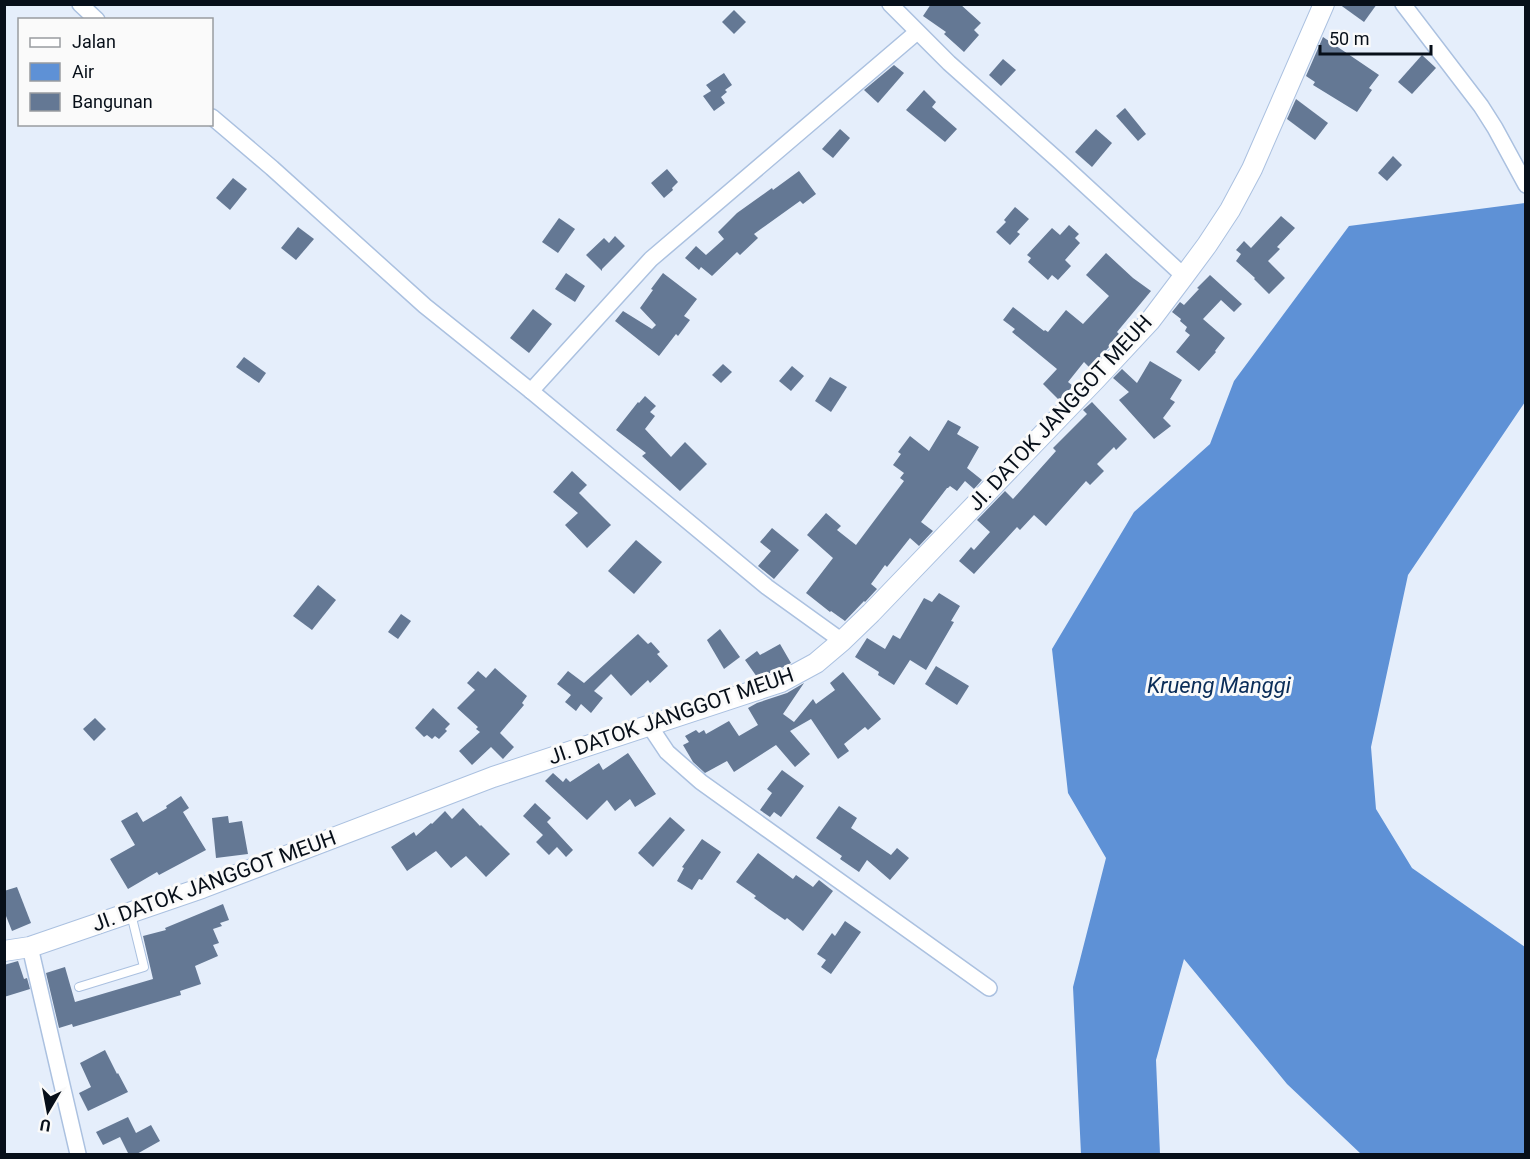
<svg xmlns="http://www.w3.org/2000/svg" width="1530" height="1159" viewBox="0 0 1530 1159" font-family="Roboto,sans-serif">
<rect width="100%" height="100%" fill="#e5eefb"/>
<!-- water -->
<path fill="#5e91d6" d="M1525 203V402L1408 575 1371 747 1376 809 1412 868 1525 947V1154H1361L1287 1084 1184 959 1156 1060 1160 1154H1081L1073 987 1106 858 1068 793 1052 649 1134 512 1210 444 1234 381 1349 226Z"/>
<!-- building -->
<g fill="#647894">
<path d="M931 4H960L981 23 974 30 979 35 964 52 944 34 946 32 923 16Z"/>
<path d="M1339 4H1377L1364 22Z"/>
<path d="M734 10 746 22 734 34 722 22Z"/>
<path d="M1323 37 1379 75 1369 88 1372 90 1357 112 1313 85 1315 82 1306 76Z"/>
<path d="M1422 55 1436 68 1412 94 1398 82Z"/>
<path d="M1003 59 1016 70 1001 86 989 75Z"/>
<path d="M894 65 904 73 878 103 864 90Z"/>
<path d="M724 73 732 85 725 90 727 92 721 97 725 103 714 111 703 96 711 91 706 85Z"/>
<path d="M924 90 936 102 932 107 957 129 945 142 906 110Z"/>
<path d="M1296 99 1328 123 1315 140 1287 119Z"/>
<path d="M1125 108 1146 134 1138 141 1116 116Z"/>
<path d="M840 129 850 138 833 158 822 149Z"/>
<path d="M1096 129 1112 143 1092 167 1075 152Z"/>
<path d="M1393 156 1402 165 1387 181 1378 173Z"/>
<path d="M667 169 678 182 672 188 673 190 664 198 651 183Z"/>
<path d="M799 171 816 194 803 204 800 201 754 234 758 238 740 255 737 252 712 276 701 267 699 270 685 258 696 246 706 255 724 239 718 232 737 213 772 188 773 190Z"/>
<path d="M233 178 247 189 230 210 216 198Z"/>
<path d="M1015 207 1029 219 1017 232 1020 234 1010 245 996 232 1006 222 1004 220Z"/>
<path d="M1281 216 1295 228 1277 247 1280 249 1268 261 1285 278 1269 294 1254 279 1255 278 1236 261 1241 254 1236 250 1244 241 1251 248Z"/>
<path d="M559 218 575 229 558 253 542 242Z"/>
<path d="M1069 225 1079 234 1075 238 1080 243 1065 260 1071 266 1058 280 1052 275 1048 280 1028 262 1031 258 1027 255 1052 228 1060 235Z"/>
<path d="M298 227 314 239 296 260 281 248Z"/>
<path d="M615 236 625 246 602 269V271L586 255 604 238 609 243Z"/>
<path d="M1106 253 1133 278 1151 291 1117 332 1120 335 1090 368 1084 362 1068 382 1073 386 1059 400 1043 384 1057 369 1012 332 1015 329 1003 320 1013 307 1044 331 1045 330 1048 332 1066 310 1083 324 1109 296 1086 275Z"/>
<path d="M566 273 585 286 575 302 555 289Z"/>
<path d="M663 273 697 299 684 316 690 320 678 336 676 334 659 356 615 321 623 311 652 329 656 325 640 308 653 290 651 289Z"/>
<path d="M1210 275 1242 304 1234 312 1221 300 1203 319 1225 338 1215 351 1216 352 1199 371 1176 352 1190 335 1185 331 1187 327 1180 321 1181 319 1172 312 1180 302 1184 305 1199 289 1197 288Z"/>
<path d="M533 309 552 324 529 353 510 338Z"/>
<path d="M244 357 266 373 259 383 236 367Z"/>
<path d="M1150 361 1182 380 1170 399 1175 402 1163 418 1171 426 1154 439 1119 400 1129 392 1113 378 1122 369 1137 383Z"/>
<path d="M723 364 732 372 721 383 712 375Z"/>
<path d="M792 366 804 376 791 391 779 381Z"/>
<path d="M830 377 847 387 831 412 815 401Z"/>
<path d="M645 396 656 406 650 412 655 416 645 429 671 457 685 442 707 464 680 491 642 456 646 453 616 430 638 402 639 403Z"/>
<path d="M1092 402 1127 439 1116 450 1114 447 1097 464 1104 471 1090 485 1086 481 1046 526 1034 515 1020 530 1017 527 974 574 959 561 971 547 974 550 990 532 977 520 1005 491 1013 499 1056 451 1053 448 1087 414 1083 410Z"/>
<path d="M948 420 961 427 957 434 979 447 967 468 982 480 974 489 965 481 957 491 950 486 948 488H947L921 522 933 531 919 546 910 538 887 567 885 565 871 584 877 589 865 602 864 601 845 621 831 611 830 612 806 593 833 558 807 535 826 513 841 526 837 530 856 545 904 481 900 478 904 473 893 465 901 454 898 452 910 436 929 451Z"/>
<path d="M572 471 587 485 579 493 611 525 587 548 565 525 578 513 553 492Z"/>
<path d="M772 528 799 550 774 579 758 566 771 551 760 542Z"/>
<path d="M636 540 662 562 634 594 608 571Z"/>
<path d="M318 585 336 600 312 630 293 616Z"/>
<path d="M939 593 960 606 951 621 954 622 926 670 910 660 894 685 878 675 879 672 855 657 867 638 885 649 893 635 900 639 924 598 932 602Z"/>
<path d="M401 614 411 621 398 639 388 632Z"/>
<path d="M720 629 740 657 724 669 707 640Z"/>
<path d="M638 634 648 644 651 642 660 652 657 654 668 666 650 683 648 680 631 696 611 674 594 691 603 698 591 713 581 704 576 711 565 702 571 695 557 684 568 671 584 683Z"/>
<path d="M780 644 791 663 776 671 757 677 745 660 757 651 760 655Z"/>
<path d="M936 666 969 686 957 705 925 684Z"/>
<path d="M495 668 527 696 522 703 524 705 500 733 514 747 503 759 491 747 472 765 459 751 480 732 476 729 478 727 457 708 475 690 467 683 478 671 486 678Z"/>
<path d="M843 672 881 719 868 730 865 727 844 744 849 751 838 759 811 719 790 731 810 754 795 767 776 745 734 772 727 761 705 773 693 762 683 745 689 742 685 736 696 730 699 733 704 730 706 734 729 721 739 736 758 725 748 708 757 703 787 693 804 683 783 714 794 722 813 699 816 704 835 690 830 683Z"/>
<path d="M433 708 450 724 445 729 447 731 439 739 435 736 432 739 427 735 424 737 415 728Z"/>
<path d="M95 718 106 729 94 741 83 729Z"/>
<path d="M628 753 656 794 635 807 630 799 615 811 607 800 587 820 545 781 553 773 563 782 566 778 570 782 599 763 603 770Z"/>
<path d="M782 770 804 786 781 817 774 812 770 817 760 810 772 793 767 789Z"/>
<path d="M181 796 189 808 183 812 206 850 159 875 157 872 128 889 110 859 135 845 121 821 137 812 143 822 167 808 166 806Z"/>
<path d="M535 803 551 818 547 822 573 850 566 857 557 847 549 855 536 842 543 835 523 816Z"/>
<path d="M839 806 857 818 851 828 891 855 897 848 909 858 890 880 867 860 859 872 840 859 842 856 816 838Z"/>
<path d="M463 808 480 826 481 825 510 854 486 877 466 856 451 868 436 851 407 871 391 847 414 832 416 836 431 823 432 824 445 811 452 819Z"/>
<path d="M228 816 229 823 242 821 248 854 216 858 212 818Z"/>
<path d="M670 817 685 830 653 867 638 853Z"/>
<path d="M702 839 721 852 702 880 699 879 692 890 677 881 684 868 682 867Z"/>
<path d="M758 853 793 879 796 875 813 887 819 880 833 891 803 931 787 918 785 920 769 909 754 898 756 896 736 882Z"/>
<path d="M17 887 31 923 12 931 4 911V891Z"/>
<path d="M223 904 229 920 220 923 222 926 213 929 219 943 213 945 218 956 195 966 201 984 180 991 181 995 73 1027 72 1024 59 1028 46 973 65 967 75 1002 153 979 143 936 166 930 165 928Z"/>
<path d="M845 921 861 932 831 974 821 967 826 960 817 954 832 933 835 936Z"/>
<path d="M18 961 24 979 27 978 30 989 4 997V965Z"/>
<path d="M105 1050 117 1074 118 1073 128 1092 88 1111 79 1093 91 1087 80 1063Z"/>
<path d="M128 1117 136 1133 151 1125 160 1141 135 1155H129L120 1137 103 1145 96 1132Z"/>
</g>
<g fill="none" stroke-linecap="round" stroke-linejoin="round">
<!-- service casing -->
<g stroke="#abc1e0" stroke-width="10">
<path id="service" d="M79 987 144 967 131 914"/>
</g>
<!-- minor casing -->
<g stroke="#abc1e0" stroke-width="18">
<g id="minor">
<path d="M80 4 97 20"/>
<path d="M890 4 949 63 1060 162 1184 276"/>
<path d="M1403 4 1481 106 1495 128 1526 185"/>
<path d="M212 117 272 168 425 306 531 391 767 587 842 641"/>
<path d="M531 391 651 259 917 32"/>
<path d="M649 725 667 752 701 782 989 988"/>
<path d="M30 947 78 1154"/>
</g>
</g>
<!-- tertiary casing -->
<g stroke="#abc1e0" stroke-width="22">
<path id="tertiary" d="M4 951 30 947 202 888 493 777 781 682 816 663 842 641 871 613 1096 379 1150 321 1184 276 1207 245 1230 210 1252 169 1324 4"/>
</g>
<!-- service -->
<use href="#service" stroke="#fff" stroke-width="8"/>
<!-- minor -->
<use href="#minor" stroke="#fff" stroke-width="15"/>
<!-- tertiary -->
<use href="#tertiary" stroke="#fff" stroke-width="20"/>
</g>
<g text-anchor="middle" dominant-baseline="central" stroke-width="6" stroke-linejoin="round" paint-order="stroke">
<!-- street labels -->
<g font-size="21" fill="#070f19" stroke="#fafafa">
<text transform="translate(1060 413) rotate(-47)">JI. DATOK JANGGOT MEUH</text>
<text transform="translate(671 716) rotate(-19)">JI. DATOK JANGGOT MEUH</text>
<text transform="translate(214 881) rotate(-20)">JI. DATOK JANGGOT MEUH</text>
</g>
<!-- water labels -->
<g font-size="22" font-style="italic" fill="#092c58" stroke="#fafafa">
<text x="1219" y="685">Krueng Manggi</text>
</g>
</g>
<!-- border -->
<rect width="1530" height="1159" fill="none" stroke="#070f19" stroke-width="12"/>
<!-- legend -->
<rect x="18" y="18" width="195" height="108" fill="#fafafa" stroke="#999ca0" stroke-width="1.5"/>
<rect x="30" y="38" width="30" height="9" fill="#ffffff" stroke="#999ca0" stroke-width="1.5"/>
<text x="72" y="48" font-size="18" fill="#070f19">Jalan</text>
<rect x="30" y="63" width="30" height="18" fill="#5e91d6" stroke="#999ca0" stroke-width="1.5"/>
<text x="72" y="78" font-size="18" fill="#070f19">Air</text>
<rect x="30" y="93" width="30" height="18" fill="#647894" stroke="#999ca0" stroke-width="1.5"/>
<text x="72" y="108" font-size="18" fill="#070f19">Bangunan</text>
<!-- north arrow -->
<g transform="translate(48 1111) rotate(190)" stroke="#fafafa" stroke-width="4.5" paint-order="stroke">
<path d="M0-4.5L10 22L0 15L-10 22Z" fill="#070f19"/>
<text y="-9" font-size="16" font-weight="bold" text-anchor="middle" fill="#070f19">U</text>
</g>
<!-- scale -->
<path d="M1320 45v9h111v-9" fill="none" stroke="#070f19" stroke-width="3"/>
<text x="1329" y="45" font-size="18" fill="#070f19" stroke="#fafafa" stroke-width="4.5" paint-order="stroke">50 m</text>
</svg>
